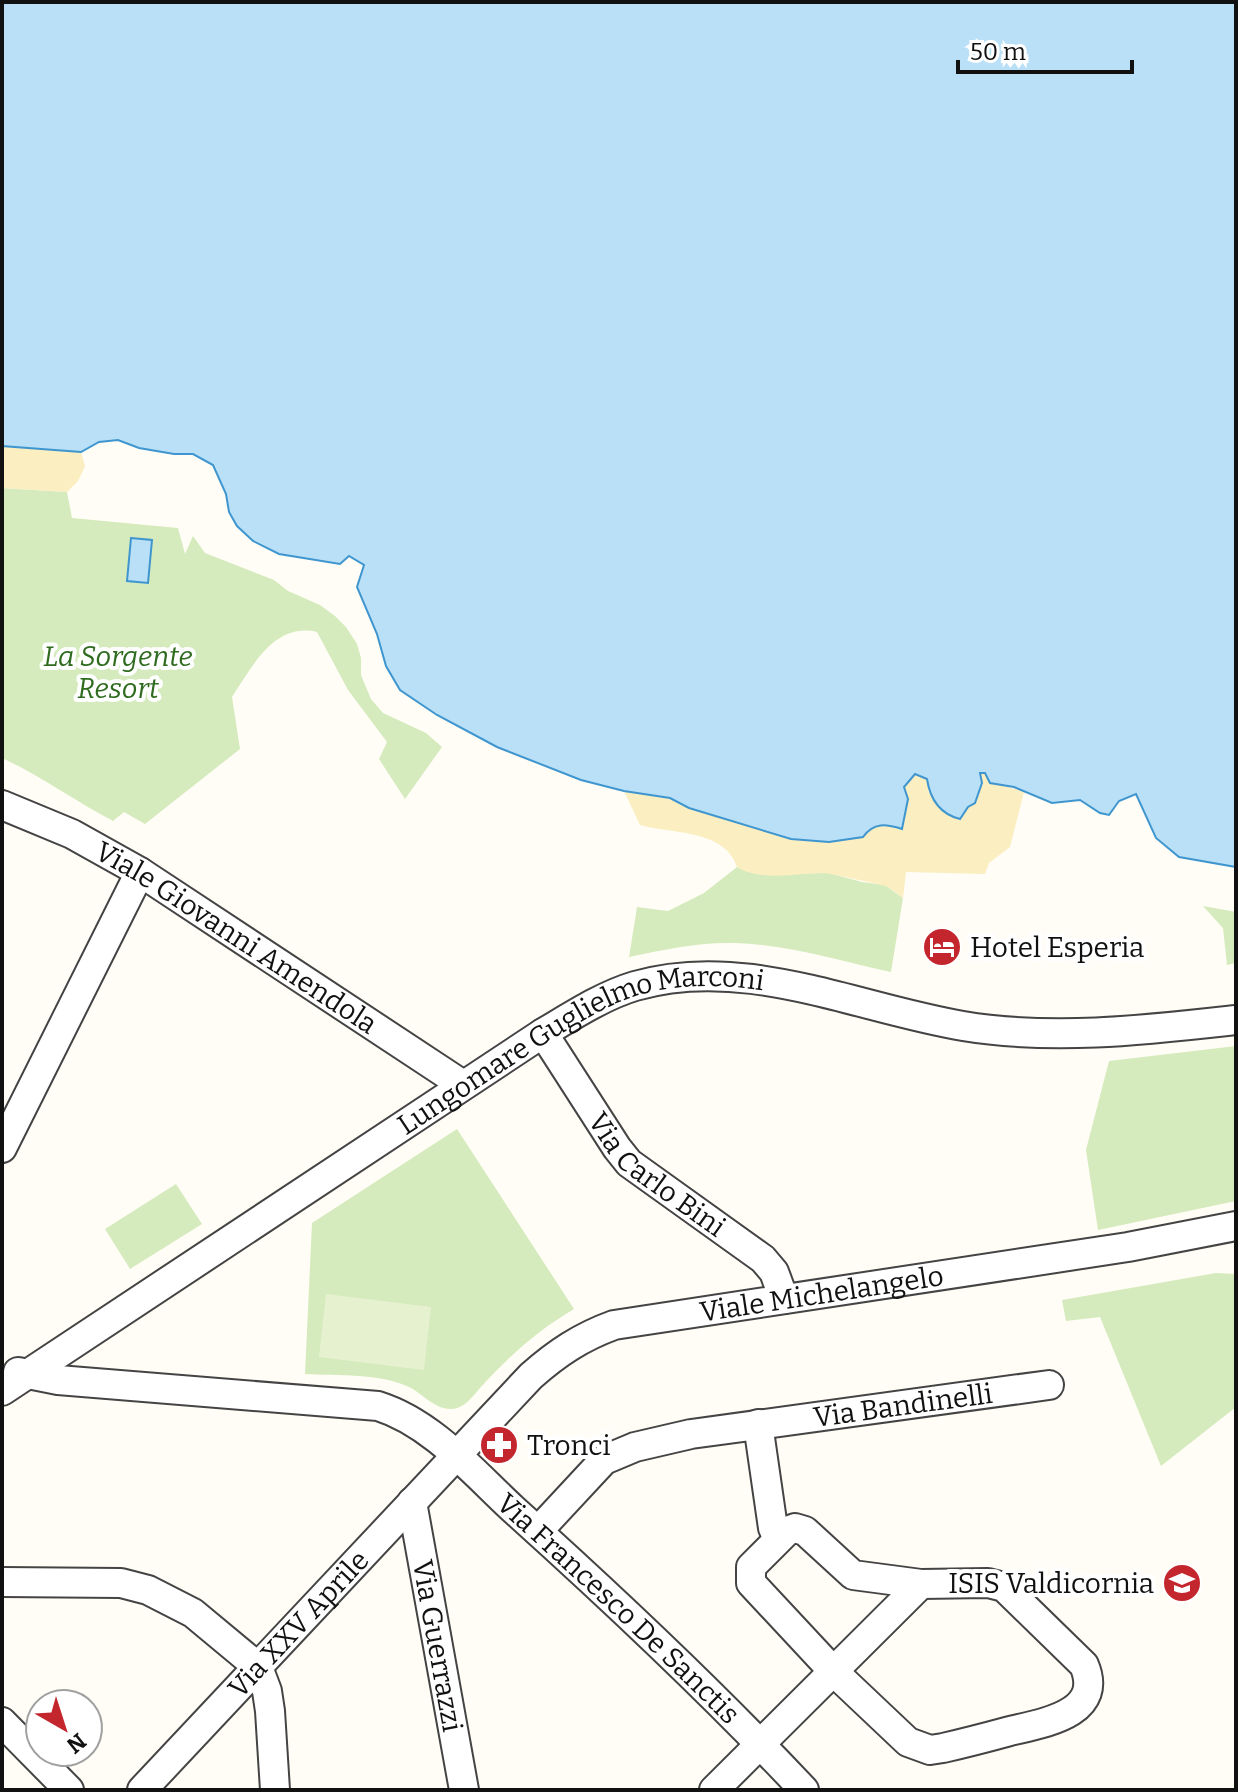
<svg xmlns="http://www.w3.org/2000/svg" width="1238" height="1792" viewBox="0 0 1238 1792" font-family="Bitter,serif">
<rect width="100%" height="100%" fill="#fffdf5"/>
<!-- green -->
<g fill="#d5ebbd">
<path d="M2 488 67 492 72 518 178 528 185 554 193 536 205 553 274 580 288 591 320 605 335 616 346 627 357 644 361 658V675L371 699 383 713 426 733 442 747 405 799 379 759 387 742 348 690 317 632C274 622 252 667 232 697L240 749 145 824 124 812 113 821C75 801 41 776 2 758Z"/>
<path d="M737 867 759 874 829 873 862 882 885 885 903 898 891 972C840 961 786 944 733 943 698 942 663 950 629 957L637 907 668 911 704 893Z"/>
<path d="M1203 906 1236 912V963L1227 965 1223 928Z"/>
<path d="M1236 1046V1201L1098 1230 1086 1150 1109 1061Z"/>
<path d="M457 1129 574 1309C538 1330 508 1357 480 1388 472 1397 465 1408 452 1409 435 1410 422 1393 409 1387 379 1373 338 1376 305 1374L312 1223Z"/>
<path d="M176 1184 202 1224 130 1269 105 1229Z"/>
<path d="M1216 1273 1236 1274V1407L1161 1466 1100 1317 1066 1321 1062 1300Z"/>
</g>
<!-- sand -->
<g fill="#fbeec1">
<path d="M2 446 81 452 85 466 78 481 67 492 2 488Z"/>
<path d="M980 772C989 774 990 779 997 783 1005 788 1015 788 1024 792L1010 847 989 863 985 874 906 872 903 898C898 894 893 890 888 887 885 885 831 874 825 873 798 873 761 882 737 867 725 829 671 834 640 825L624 791 670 798 689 808 791 839 869 829 884 824 904 787 915 774 927 779 929 793Z"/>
</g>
<!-- pitch -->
<path fill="#e6f2cf" d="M326 1294 431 1307 424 1370 319 1357Z"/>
<!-- water -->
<g fill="#b9e0f7" stroke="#3f96cf" stroke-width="2">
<path d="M2 2H1236V867L1179 857 1156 838 1136 794 1119 801 1109 815 1100 813 1080 800 1052 803 1014 787 990 783 985 773H980L982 783 975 803 968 807 960 819C940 814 930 799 927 779L915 774 904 787 908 799 902 829C886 824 874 822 863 837L829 842 791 839 689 808 670 798 624 791 581 780 497 747 437 715 400 690 386 666 377 634 357 587 364 565 349 556 340 564 279 554 253 541 237 526 229 512 226 494 213 465 193 454H174L139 448 118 440 99 442 81 452 2 446Z"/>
<path d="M131 538 152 540 148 583 127 581Z"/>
</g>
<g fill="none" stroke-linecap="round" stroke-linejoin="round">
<!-- minor casing -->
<g stroke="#444" stroke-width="32">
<g id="minor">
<path id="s1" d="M2 805 72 834 140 872 463 1085"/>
<path id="s2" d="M543 1033 617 1148 629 1163 763 1259 774 1272 784 1299"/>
<path d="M2 1148 140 872"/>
<path id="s3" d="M18 1372 58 1380 378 1406C432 1423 473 1472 513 1509 613 1599 712 1692 804 1790"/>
<path id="s4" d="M2 1391 543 1033C572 1016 602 996 635 986 744 954 856 1008 963 1026 1053 1041 1146 1030 1236 1020"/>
<path d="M758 1424 773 1528 778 1539"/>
<path id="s5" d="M412 1502 464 1790"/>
<path d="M795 1528 805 1531 853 1575 921 1584 988 1583 1004 1587 1084 1665C1105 1714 1043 1723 1010 1731 988 1737 965 1743 943 1748L930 1750 908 1742 834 1672 751 1583V1567L787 1531Z"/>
<path id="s6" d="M538 1531 604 1460 635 1447 691 1434 1049 1385"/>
<path d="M2 1582 121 1583 148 1590 193 1613 258 1667 267 1691 270 1711 275 1790"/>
<path d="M2 1722 69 1790"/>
<path id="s7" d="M142 1790 531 1376C557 1353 581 1337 614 1325L1128 1247 1236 1226"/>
<path d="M714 1790 921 1584"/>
</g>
</g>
<!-- minor -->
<use href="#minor" stroke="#fff" stroke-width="28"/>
</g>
<!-- icons -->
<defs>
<g id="hotel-disc" transform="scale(2)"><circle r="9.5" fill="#c4262e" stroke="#fff"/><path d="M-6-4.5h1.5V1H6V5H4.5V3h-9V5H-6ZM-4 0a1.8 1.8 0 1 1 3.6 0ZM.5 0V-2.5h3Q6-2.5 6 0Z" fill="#fff"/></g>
<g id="pharmacy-disc" transform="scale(2)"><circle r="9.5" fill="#c4262e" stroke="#fff"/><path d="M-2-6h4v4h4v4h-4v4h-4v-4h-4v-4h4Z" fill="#fff"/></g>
<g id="school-disc" transform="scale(2)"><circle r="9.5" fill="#c4262e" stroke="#fff"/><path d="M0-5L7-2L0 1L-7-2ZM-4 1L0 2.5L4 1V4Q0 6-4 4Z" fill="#fff"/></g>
</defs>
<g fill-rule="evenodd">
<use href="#hotel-disc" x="942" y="947"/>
<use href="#pharmacy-disc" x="499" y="1445"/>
<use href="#school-disc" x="1182" y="1583"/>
</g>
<g text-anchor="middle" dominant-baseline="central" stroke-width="8" stroke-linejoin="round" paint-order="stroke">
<!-- park labels -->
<g font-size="28" font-style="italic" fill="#2f6b1f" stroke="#fff">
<text x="118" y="656">La Sorgente<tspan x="118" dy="32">Resort</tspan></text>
</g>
<!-- street labels -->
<g font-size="28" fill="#111" stroke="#fff">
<text stroke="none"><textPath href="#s1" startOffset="270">Viale Giovanni Amendola</textPath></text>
<text stroke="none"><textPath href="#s4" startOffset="680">Lungomare Guglielmo Marconi</textPath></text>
<text stroke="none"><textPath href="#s2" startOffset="184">Via Carlo Bini</textPath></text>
<text stroke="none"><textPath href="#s7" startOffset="876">Viale Michelangelo</textPath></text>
<text stroke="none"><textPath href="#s6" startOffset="402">Via Bandinelli</textPath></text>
<text stroke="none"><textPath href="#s3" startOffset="678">Via Francesco De Sanctis</textPath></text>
<text stroke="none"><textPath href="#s7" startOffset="228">Via XXV Aprile</textPath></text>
<text stroke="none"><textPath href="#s5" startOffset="146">Via Guerrazzi</textPath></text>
</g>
<!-- poi labels -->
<g font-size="28" fill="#111" stroke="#fff" text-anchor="start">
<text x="970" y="947">Hotel Esperia</text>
<text x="527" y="1445">Tronci</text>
<text x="1154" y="1583" text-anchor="end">ISIS Valdicornia</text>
</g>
</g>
<!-- border -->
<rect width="1238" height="1792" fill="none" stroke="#111111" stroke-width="8"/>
<!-- north arrow -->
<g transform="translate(64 1728) rotate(141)"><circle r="38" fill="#ffffff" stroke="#a0a0a0" stroke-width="2"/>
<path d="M0-6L14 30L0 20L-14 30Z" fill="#c4262e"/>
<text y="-12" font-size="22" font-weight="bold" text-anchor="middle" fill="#111111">N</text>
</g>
<!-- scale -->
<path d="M958 60v12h174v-12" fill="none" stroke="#111111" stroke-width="4"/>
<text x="970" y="60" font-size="24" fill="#111111" stroke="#ffffff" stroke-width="6" paint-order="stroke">50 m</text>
</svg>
